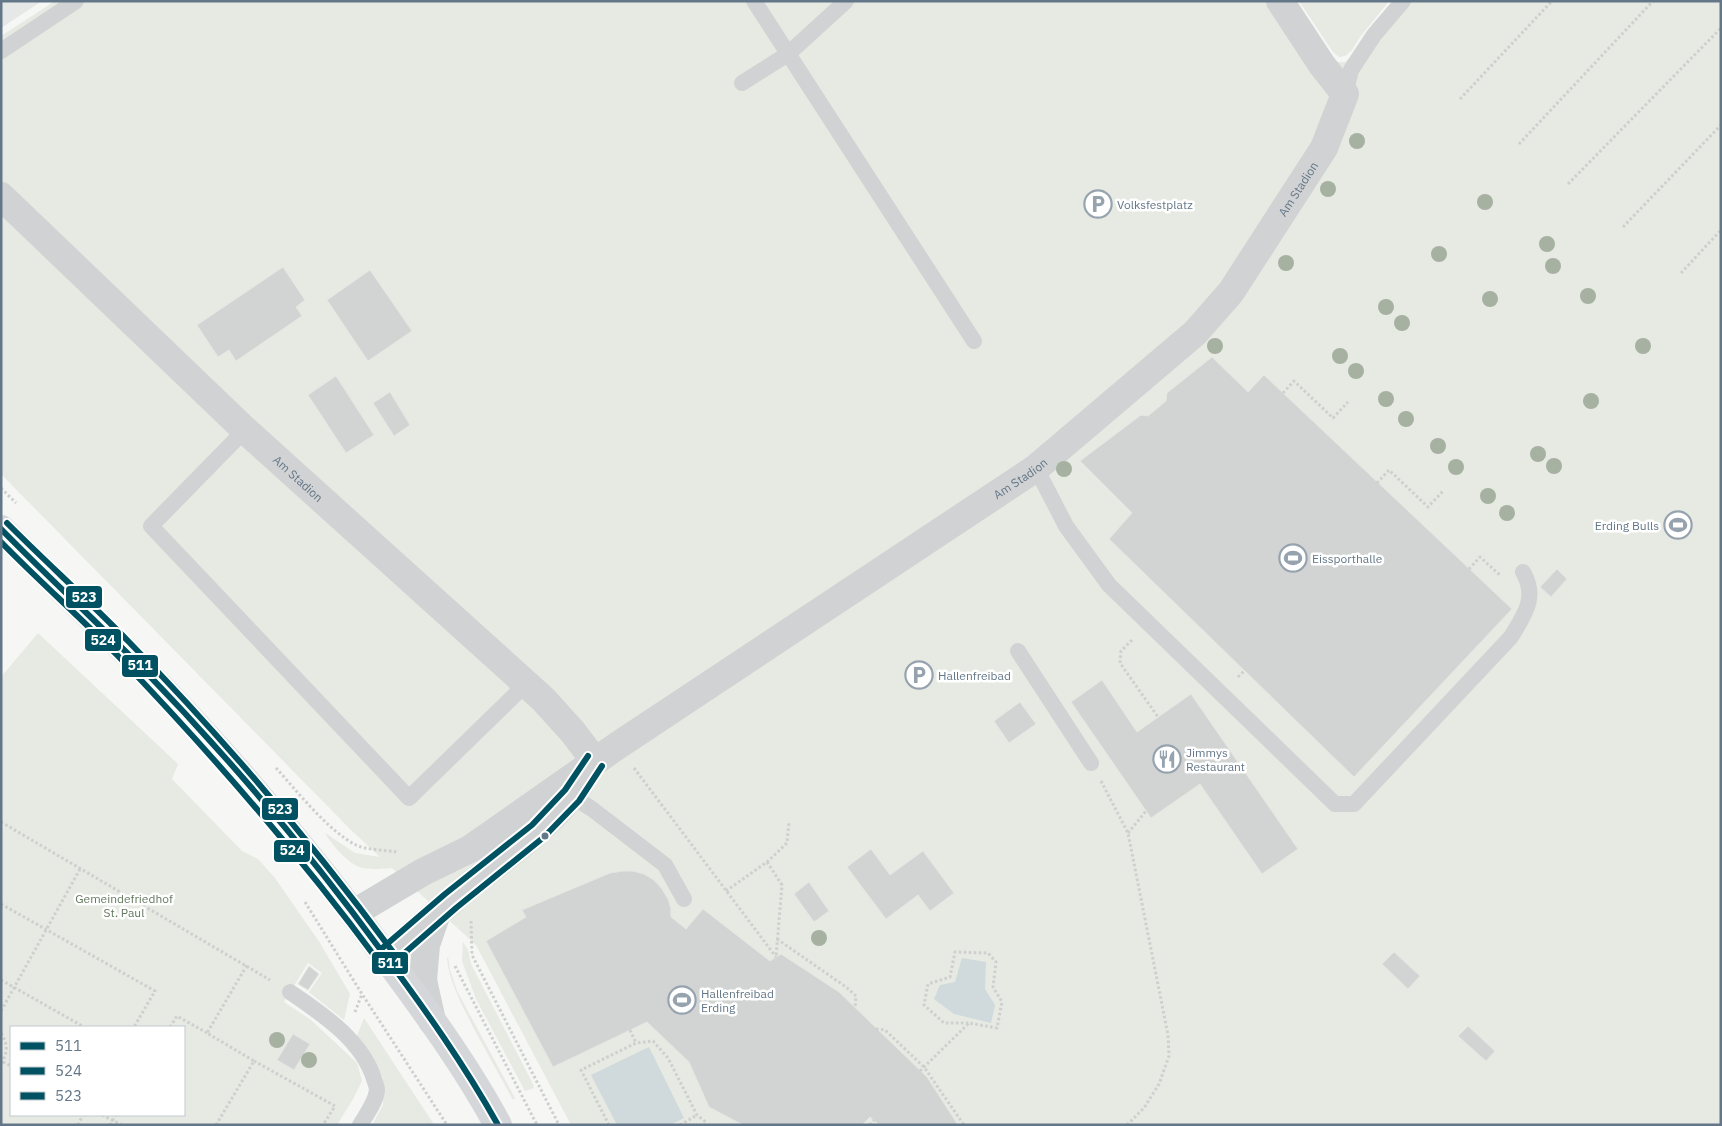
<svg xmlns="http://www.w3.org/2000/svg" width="1722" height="1126" viewBox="0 0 1722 1126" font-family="'IBM Plex Sans',sans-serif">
<rect width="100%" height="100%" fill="#f6f6f4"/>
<!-- built -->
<path fill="#e6e8e7" d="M1 1H42L1 28Z"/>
<!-- green -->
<g fill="#e6eae2" fill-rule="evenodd">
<path d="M55 1H1295L1336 62H1345L1412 1H1721V1125H571L476 945 392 868C382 869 372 870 363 868 350 866 331 844 325 833L355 853 380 857 351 830 1 474V36Z"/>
<path d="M1299 1H1389L1360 37 1352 50 1345 56 1339 57 1333 52Z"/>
<path d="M38 633 178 764 172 779 242 851 258 859 275 878 320 943 350 994 344 1020 309 992 322 973 308 963 284 1002 311 1020 357 1063 362 1081 353 1099 337 1125H1V677ZM11 1027H184V1115H11Z"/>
<path d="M463 942 468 950 471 964 533 1084 534 1088 525 1091 476 999 462 961Z"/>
<path d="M448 957 450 970 457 991 515 1098 513 1100C500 1076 487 1053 474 1029 463 1006 449 983 447 958Z"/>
<path d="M364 1018 433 1123V1125H372L383 1105V1078L357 1036Z"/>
</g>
<!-- water -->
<g fill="#d0d9dc">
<path d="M962 958 986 962 985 989 995 1005 991 1023 954 1014 934 999 940 985 955 982Z"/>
<path d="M649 1047 684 1118 670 1125H617L591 1075Z"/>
</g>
<!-- building -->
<g fill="#d2d4d4" stroke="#e6e6e4">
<path d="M283 267 305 300 296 307 302 316 236 361 229 350 218 357 197 325Z"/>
<path d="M370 270 412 331 368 361 327 300Z"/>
<path d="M1212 357 1248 392 1264 375 1512 609 1354 777 1109 539 1132 513 1080 461 1141 415 1148 416 1166 401 1167 393Z"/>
<path d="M336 376 374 435 346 453 308 395Z"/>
<path d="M390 392 410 425 394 436 373 403Z"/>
<path d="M1557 569 1567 579 1551 597 1540 587Z"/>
<path d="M1102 680 1137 732 1191 694 1298 849 1262 874 1200 784 1151 818 1071 702Z"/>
<path d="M1020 702 1036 724 1009 743 994 721Z"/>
<path d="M871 849 890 875 923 851 954 893 930 911 918 895 886 919 847 867Z"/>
<path d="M622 871H633L644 874 654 880 662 889 668 899 671 909V917L686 929 703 909 770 961 781 954 839 992 927 1077 958 1125H879L870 1117 862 1125H743L709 1107 689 1062 647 1022 553 1067 486 941 526 917 522 910 610 873Z"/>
<path d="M809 882 829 911 814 922 794 894Z"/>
<path d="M1394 952 1420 976 1408 989 1382 964Z"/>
<path d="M309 966 319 974 308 990 298 984Z"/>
<path d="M1468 1026 1495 1051 1486 1061 1458 1036Z"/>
<path d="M293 1034 310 1044 294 1070 277 1060Z"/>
</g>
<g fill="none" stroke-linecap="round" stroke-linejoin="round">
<!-- path -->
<g stroke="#cecfcf" stroke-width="3" stroke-dasharray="2.5 2.5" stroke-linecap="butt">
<path d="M1460 99 1552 1"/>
<path d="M1519 144 1653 1"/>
<path d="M1568 184 1721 28"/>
<path d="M1623 227 1721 125"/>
<path d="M1681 273 1721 230"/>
<path d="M1283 393 1294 381 1333 418 1348 402"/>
<path d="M1377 483 1389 470 1428 507 1443 491"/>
<path d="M1 488 16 503"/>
<path d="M1469 569 1480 557 1501 576"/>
<path d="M1132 640 1121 651 1120 663 1158 717"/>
<path d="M1238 677 1244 671"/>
<path d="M276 768C298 792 327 830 356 845 366 850 386 850 397 852"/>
<path d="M634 768 776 957"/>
<path d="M1101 781 1128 833 1168 1035 1169 1056 1159 1084 1144 1108 1127 1125"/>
<path d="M1 822 270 980"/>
<path d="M1128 833 1146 811"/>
<path d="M767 862 782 885 776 957"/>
<path d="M726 891 767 862 787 843 789 822"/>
<path d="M305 902 362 994 447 1125"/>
<path d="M1 904 155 991 134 1027"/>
<path d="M471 921 472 955 559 1125"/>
<path d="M777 939 846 987 856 996 855 1008"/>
<path d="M455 966 537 1125"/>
<path d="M1 980 84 1027"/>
<path d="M1 1011 80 869"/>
<path d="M355 1012 362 994"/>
<path d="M170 1027 177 1016 207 1033"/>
<path d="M876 1029 885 1030 924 1067 964 1125"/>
<path d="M630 1030 636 1043"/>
<path d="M1 1033C8 1044 8 1053 1 1063"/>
<path d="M254 1061 335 1106 323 1125"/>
<path d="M3 1062 11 1066"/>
<path d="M920 1071 969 1023 997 1028 1002 1002 993 987 996 962 988 953 955 952 950 977 928 984 924 1005 944 1023H969"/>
<path d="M102 1115 122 1125"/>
<path d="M78 1125 83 1115"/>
<path d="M110 1125 116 1115"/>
<path d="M216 1125 254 1061 207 1033 247 965"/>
<path d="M609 1125 581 1070 636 1043 653 1041 668 1058 697 1115 707 1123"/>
<path d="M680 1125 697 1115"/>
<path d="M870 1125 874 1120"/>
</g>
<!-- lane -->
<g stroke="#d1d2d3" stroke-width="16">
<path d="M754 1 974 341"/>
<path d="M1 51 76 1"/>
<path d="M742 83 788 54 846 1"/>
<path d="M1345 94 1351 70 1374 35 1403 1"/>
<path d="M245 430 151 526 409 798 526 684"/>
<path d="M1036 468 1066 526 1109 585 1335 804H1354L1511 637C1524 615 1538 598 1523 572"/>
<path d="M1018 651 1091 763"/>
<path d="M572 796 592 809 665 865 684 899"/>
<path d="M290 992C322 1014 362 1040 374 1079 375 1082 377 1087 377 1090 376 1102 366 1115 360 1125"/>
</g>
<!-- street -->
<g stroke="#d1d2d3" stroke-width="28">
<path id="s1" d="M1 196 245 430 543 699 572 731 595 761"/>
<path id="s2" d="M354 913 423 872 470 849 617 746 1036 468 1195 333 1231 292 1324 148 1345 94 1322 65 1280 1"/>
<path d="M386 957C415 932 444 906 474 882 511 852 553 824 580 784"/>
<path d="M432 1021 423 980 426 945 437 913"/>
</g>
<!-- secondary -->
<path stroke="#d4d6d9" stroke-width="28" d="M1 529C46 575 93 618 138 664 232 760 318 863 397 972 433 1021 469 1071 498 1125"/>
<!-- bus-1 casing -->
<g stroke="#fff" stroke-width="10">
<path id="bus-1" d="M1 529C46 575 93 618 138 664 226 754 308 851 383 953 424 1008 464 1064 498 1125"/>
</g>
<!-- bus-2 casing -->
<g stroke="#fff" stroke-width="10">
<g id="bus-2">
<path d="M1 542C39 581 80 617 118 656 211 753 299 854 379 962"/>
<path d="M392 964 456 908 544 837 579 801 602 766"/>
</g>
</g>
<!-- bus-3 casing -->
<g stroke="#fff" stroke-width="10">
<g id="bus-3">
<path d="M7 523C47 563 89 601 129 642 224 739 312 843 393 952"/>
<path d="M380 950 445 894 532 825 565 790 588 756"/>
</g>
</g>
<!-- bus-1 -->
<use href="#bus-1" stroke="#005262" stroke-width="6"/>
<!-- bus-2 -->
<use href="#bus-2" stroke="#005262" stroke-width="6"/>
<!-- bus-3 -->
<use href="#bus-3" stroke="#005262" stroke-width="6"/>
</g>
<!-- trees -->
<g fill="#a6b1a2">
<circle cx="1357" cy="141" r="8"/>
<circle cx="1328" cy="189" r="8"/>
<circle cx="1485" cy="202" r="8"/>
<circle cx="1547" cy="244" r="8"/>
<circle cx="1439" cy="254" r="8"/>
<circle cx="1286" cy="263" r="8"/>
<circle cx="1553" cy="266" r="8"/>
<circle cx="1588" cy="296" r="8"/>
<circle cx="1490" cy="299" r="8"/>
<circle cx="1386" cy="307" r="8"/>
<circle cx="1402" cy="323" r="8"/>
<circle cx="1215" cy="346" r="8"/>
<circle cx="1643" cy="346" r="8"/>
<circle cx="1340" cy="356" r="8"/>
<circle cx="1356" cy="371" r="8"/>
<circle cx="1386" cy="399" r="8"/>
<circle cx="1591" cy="401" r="8"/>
<circle cx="1406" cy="419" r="8"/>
<circle cx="1438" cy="446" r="8"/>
<circle cx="1538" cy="454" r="8"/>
<circle cx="1554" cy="466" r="8"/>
<circle cx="1456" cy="467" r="8"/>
<circle cx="1064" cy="469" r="8"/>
<circle cx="1488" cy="496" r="8"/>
<circle cx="1507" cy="513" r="8"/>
<circle cx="819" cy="938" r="8"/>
<circle cx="277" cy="1040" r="8"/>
<circle cx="309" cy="1060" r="8"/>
</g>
<!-- icons -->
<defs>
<g id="parking-ring" transform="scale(1.4375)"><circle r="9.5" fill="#fff" stroke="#96a3ae" stroke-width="1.5"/><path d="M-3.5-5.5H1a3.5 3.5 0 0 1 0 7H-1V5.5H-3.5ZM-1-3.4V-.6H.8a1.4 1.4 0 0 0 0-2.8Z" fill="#96a3ae"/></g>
<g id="stadium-ring" transform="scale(1.4375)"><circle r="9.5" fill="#fff" stroke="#96a3ae" stroke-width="1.5"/><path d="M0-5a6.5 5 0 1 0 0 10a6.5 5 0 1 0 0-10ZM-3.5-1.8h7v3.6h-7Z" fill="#96a3ae"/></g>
<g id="restaurant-ring" transform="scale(1.4375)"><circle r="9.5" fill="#fff" stroke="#96a3ae" stroke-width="1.5"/><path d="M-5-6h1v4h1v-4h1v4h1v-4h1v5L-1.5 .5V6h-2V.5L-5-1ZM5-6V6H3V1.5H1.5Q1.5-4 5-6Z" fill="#96a3ae"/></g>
</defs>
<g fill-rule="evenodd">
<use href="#parking-ring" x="1098" y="204"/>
<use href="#stadium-ring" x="1678" y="525"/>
<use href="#stadium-ring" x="1293" y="558"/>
<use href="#parking-ring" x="919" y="675"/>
<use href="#restaurant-ring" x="1167" y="759"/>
<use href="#stadium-ring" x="682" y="1000"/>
</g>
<!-- markers -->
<circle fill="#637788" stroke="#fff" stroke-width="2" cx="545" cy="836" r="4.5"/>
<g text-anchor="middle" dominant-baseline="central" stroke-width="5" stroke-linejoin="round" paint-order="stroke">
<!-- street labels -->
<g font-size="12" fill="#637788" stroke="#fff">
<text stroke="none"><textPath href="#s2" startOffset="1201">Am Stadion</textPath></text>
<text stroke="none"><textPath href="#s2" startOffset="796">Am Stadion</textPath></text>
<text stroke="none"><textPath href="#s1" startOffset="410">Am Stadion</textPath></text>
</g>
<!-- poi labels -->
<g font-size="12" fill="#637788" stroke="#fff" text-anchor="start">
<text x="1117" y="204">Volksfestplatz</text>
<text x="1659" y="525" text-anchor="end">Erding Bulls</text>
<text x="1312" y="558">Eissporthalle</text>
<text x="938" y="675">Hallenfreibad</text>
<text x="1186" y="752">Jimmys<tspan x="1186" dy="14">Restaurant</tspan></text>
<text x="701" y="993">Hallenfreibad<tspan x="701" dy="14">Erding</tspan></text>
</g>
<!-- park labels -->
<g font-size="12" fill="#64795f" stroke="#fff">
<text x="124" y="898">Gemeindefriedhof<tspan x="124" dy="14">St. Paul</tspan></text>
</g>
</g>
<g stroke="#fff" stroke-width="2">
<rect x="65" y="585" width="38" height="24" rx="5" fill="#005262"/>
<rect x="84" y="628" width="38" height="24" rx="5" fill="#005262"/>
<rect x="121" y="654" width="38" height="24" rx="5" fill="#005262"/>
<rect x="261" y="797" width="38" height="24" rx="5" fill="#005262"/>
<rect x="273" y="839" width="38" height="24" rx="5" fill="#005262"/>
<rect x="371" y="951" width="38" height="24" rx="5" fill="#005262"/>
</g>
<g font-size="14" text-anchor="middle" font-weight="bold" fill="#fff">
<text x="84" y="602">523</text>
<text x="103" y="645">524</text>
<text x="140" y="670">511</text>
<text x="280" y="814">523</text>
<text x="292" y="855">524</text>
<text x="390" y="968">511</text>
</g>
<!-- border -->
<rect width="1722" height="1126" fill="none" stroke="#637788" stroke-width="5"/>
<!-- legend -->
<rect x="10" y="1026" width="175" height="90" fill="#ffffff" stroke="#c1c9cf"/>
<rect x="20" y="1042" width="25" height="8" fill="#005262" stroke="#c1c9cf"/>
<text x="55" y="1051" font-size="15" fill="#637788">511</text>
<rect x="20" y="1067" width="25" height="8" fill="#005262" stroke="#c1c9cf"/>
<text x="55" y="1076" font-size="15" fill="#637788">524</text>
<rect x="20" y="1092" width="25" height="8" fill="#005262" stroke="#c1c9cf"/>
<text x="55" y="1101" font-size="15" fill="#637788">523</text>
</svg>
